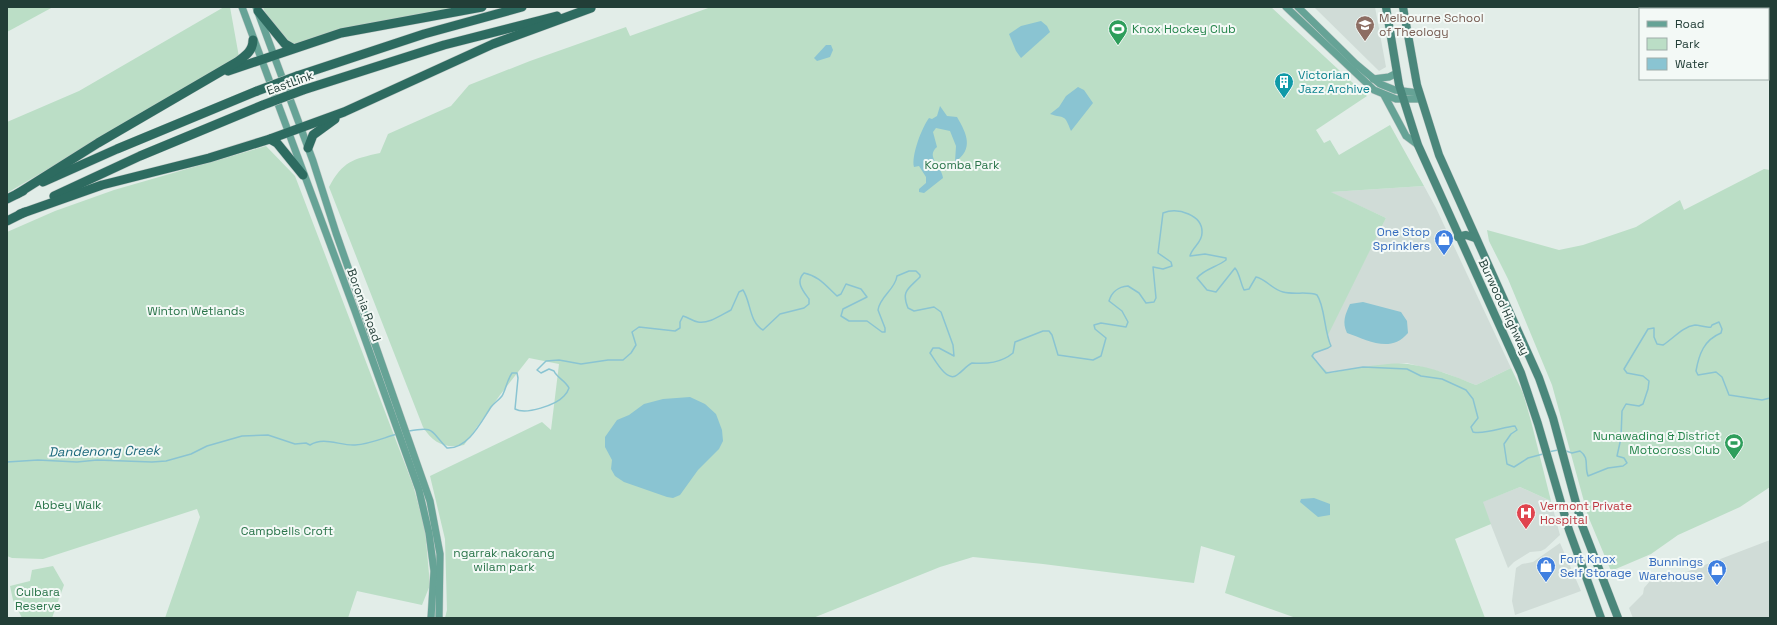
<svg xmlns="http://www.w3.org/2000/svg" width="1777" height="625" viewBox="0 0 1777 625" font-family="'Space Grotesk',sans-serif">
<rect width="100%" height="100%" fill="#e2ede8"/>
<!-- built -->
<g fill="#d0dcd7">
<path d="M1314 7H1375L1386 67 1379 71Z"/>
<path d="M1424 186 1436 208 1511 368 1476 385 1445 373 1407 363 1326 373 1316 362 1313 354 1331 345 1327 335 1386 218 1330 192Z"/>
<path d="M1520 487 1551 501 1560 535 1545 549 1541 551 1530 552 1514 562 1508 568 1482 502Z"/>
<path d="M1770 540V618H1633L1629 608 1643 594 1644 588 1657 573 1668 579Z"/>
<path d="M1560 543 1581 591 1515 615 1512 601 1516 568 1522 564 1533 562Z"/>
</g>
<!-- green -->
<g fill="#bbdec6">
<path d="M7 7H53L7 32Z"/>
<path d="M224 7H230L239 57 7 193V122L79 91Z"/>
<path d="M263 7H459C417 14 375 22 333 32 323 34 301 44 292 44 282 44 266 16 263 7Z"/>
<path d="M711 7H1271L1367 96 1316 130 1324 143 1330 140 1339 155 1390 125 1424 186 1331 192 1386 218 1328 335 1331 347 1313 354 1316 362 1329 373C1349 370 1388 361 1408 364 1431 367 1454 376 1476 385L1511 368 1523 393 1531 421 1551 501 1520 487 1483 502 1491 524 1455 539 1485 618H1296L1225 593 1235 556 1201 546 1194 583 1043 564 973 557 940 567 813 618H445L447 610 445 539 430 476 542 422 551 430 559 364 529 358 500 395 464 445C445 449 433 443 423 427L329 187C343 161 353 159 380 153L388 134 451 106 469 85 530 61 626 27 630 36Z"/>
<path d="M266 146 295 176 413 485 425 529 430 585 422 605 357 591 348 618H165L200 517 197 509 43 559 12 558 7 556V232L55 211 114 190Z"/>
<path d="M1764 169 1770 170V487L1740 507 1678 535 1651 554 1611 571 1588 516 1552 385 1508 279 1489 241 1487 230 1559 250 1583 245 1636 227 1680 200 1684 210Z"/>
<path d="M53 566 64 585 52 618H22L13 600 10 586 30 581 32 570Z"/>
</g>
<!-- water -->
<g fill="#8ac4d2">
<path d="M1041 21 1047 26 1050 32 1021 58 1016 51 1009 34 1021 26Z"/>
<path d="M826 45H831L833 50 830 57 817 61 814 58Z"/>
<path d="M1078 87 1084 90 1093 103 1071 131C1064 113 1065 119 1050 114L1059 107 1066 96Z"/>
<path d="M940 106 947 116 957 117C967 134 974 149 955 162L956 146 950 131 936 128 933 132 937 147C925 157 942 166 943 178L924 193 919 192V189L926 183V177L919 166 914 167C911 156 922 127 929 118L932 119 937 116Z"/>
<path d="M1363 302 1401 312 1407 321 1408 333C1390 354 1368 340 1347 333 1342 322 1345 315 1350 304Z"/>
<path d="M690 397 705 404 716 414 722 430 723 441 719 449 698 470 680 495 673 498 667 497 624 482 615 476 611 469 612 460 605 447V437L617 420 629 415 644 404 663 399Z"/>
<path d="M1314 498 1330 504V515L1318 517 1300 502 1301 499Z"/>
</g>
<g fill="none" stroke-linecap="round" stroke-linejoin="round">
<!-- stream -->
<g stroke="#8ac4d2" stroke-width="1.5">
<path d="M409 431C436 426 430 431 447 448 468 449 481 422 491 407 494 403 499 400 502 396 506 389 507 380 512 373H517L518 378 515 409C526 415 556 405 564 396 566 394 568 391 569 388 565 380 557 378 554 371L549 369 541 373 537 370 546 361 559 360 581 364 608 360H623L631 353 636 345 632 332 639 327 675 331 680 328V322L683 316C688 317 692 321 698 322 709 324 721 315 731 310L739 292 743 290C751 302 749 322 763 330L780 314 804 308 809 304V299C803 291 795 282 804 273 819 276 826 286 837 296L841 294 846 284 861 289 867 297 843 309 841 316 849 321H867L882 332H885V328L878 310C880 296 895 290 897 276L909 271H916L920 275V277C908 289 901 291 908 308L914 311 934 307 941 312 953 345 954 356 939 348H933L930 353C935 360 947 383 957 375 963 371 966 366 972 363 987 364 1001 363 1013 353L1015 342 1043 331H1049L1052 335 1058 355 1093 360 1101 356 1106 338 1095 329 1094 325 1101 323 1126 327 1128 322 1122 311 1109 301C1112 291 1118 287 1128 286L1139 293 1146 303 1154 302 1156 298 1153 267 1163 269 1172 266 1171 262 1158 253 1163 213C1178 207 1203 215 1202 233 1202 243 1192 247 1190 256L1205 254 1226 258V260C1217 267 1204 269 1197 278L1207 290 1216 292 1235 268C1240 274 1240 282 1244 290L1249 289 1256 277C1266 279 1273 290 1283 292 1294 295 1308 291 1317 295 1325 306 1324 331 1331 346L1328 348 1314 353 1312 356 1326 373 1363 367 1407 369 1421 376 1442 379 1466 390 1473 399 1478 418 1471 427 1473 432C1484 435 1503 427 1515 426L1517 430 1511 434 1504 444 1507 464 1514 467 1528 458 1543 454"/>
<path d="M1566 451 1572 453 1580 451C1590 458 1584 466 1588 476L1608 468 1623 466 1627 463 1624 458 1617 456 1621 438 1622 411 1626 404 1639 406 1643 404 1648 389 1649 381 1643 376 1627 373 1624 369 1648 329 1654 328V337L1657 344 1663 345C1674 338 1682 327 1695 325 1700 325 1705 328 1711 327L1712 325 1719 322 1722 329 1721 333C1704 340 1699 354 1696 371L1698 375 1716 372 1722 377 1729 395 1762 400 1770 398"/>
<path d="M1548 452 1558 450"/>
<path d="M7 462 38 460 77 462 97 460 152 462 166 461 191 454 207 446 242 436 268 435 295 444 306 443 310 445C324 436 340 446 355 445 370 444 383 438 397 434"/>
</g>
<!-- primary casing -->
<g stroke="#c1c9c7" stroke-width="8">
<g id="primary">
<path d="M242 7 355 311 419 490 429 533 434 571 431 618"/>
<path d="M256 7 313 161 336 233 430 501 440 554 439 618"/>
<path d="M1286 7 1374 90 1396 99H1421"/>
<path d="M1298 7 1356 64 1380 84 1395 90 1419 93"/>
<path d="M1373 79 1389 77 1397 73"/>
<path d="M1384 95 1406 136 1418 145"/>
</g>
</g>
<!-- trunk casing -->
<g stroke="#c1c9c7" stroke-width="9">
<g id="trunk">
<path d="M1386 7 1399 85 1418 145 1521 373 1538 424 1569 530 1601 618"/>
<path d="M1403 7 1417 85 1439 155 1539 378 1553 418 1582 525 1618 618"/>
<path d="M1458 237 1466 235 1475 238"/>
</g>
</g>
<!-- motorway casing -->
<g stroke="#c1c9c7" stroke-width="10">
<g id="motorway">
<path d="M258 11 285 44 292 48"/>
<path d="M228 71 341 33 482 7"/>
<path d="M297 76 424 34 522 7"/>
<path d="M303 90 444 45 557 16"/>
<path d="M270 139 277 143 303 175"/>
<path d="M308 148 313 135 335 119"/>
<path d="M43 182 117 149 257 91"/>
<path d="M17 194 98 143 237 62C245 56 253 51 253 40"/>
<path d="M54 196 140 156 263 105"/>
<path d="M7 199 23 191"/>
<path d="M20 214 102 185 209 158 270 139 344 112 493 44 591 8"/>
<path d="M7 221 25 212"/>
</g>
</g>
<!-- primary -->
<use href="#primary" stroke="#66a396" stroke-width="7"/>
<!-- trunk -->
<use href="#trunk" stroke="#4a877b" stroke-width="8"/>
<!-- motorway -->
<use href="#motorway" stroke="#2d6b60" stroke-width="9"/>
<!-- motorway-bridge casing -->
<g stroke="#c1c9c7" stroke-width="10" stroke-linecap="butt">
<g id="motorway-bridge">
<path d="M257 91 297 76"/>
<path d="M263 105 303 90"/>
</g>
</g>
<!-- motorway-bridge -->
<use href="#motorway-bridge" stroke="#2d6b60" stroke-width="9"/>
</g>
<!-- icons -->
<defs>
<g id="university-pin" transform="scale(1)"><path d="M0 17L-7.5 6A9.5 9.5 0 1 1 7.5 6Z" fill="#8d6e63" stroke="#f3f9f6"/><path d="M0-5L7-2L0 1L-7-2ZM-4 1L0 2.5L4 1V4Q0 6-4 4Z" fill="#fff"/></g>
<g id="stadium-pin" transform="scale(1)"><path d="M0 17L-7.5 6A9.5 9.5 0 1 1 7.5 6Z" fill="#2e9e5b" stroke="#f3f9f6"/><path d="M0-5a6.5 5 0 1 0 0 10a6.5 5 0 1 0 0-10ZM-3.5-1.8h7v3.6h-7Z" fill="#fff"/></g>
<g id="building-pin" transform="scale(1)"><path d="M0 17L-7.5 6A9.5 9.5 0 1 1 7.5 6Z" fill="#0f9aa8" stroke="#f3f9f6"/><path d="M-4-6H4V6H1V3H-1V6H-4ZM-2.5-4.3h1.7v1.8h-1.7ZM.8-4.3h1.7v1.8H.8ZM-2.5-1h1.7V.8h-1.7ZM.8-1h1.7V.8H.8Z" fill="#fff"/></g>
<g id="shop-pin" transform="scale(1)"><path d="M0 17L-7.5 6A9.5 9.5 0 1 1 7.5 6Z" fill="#3f7fe0" stroke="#f3f9f6"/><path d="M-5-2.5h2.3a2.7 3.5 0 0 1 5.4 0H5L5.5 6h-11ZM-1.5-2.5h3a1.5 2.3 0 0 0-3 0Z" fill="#fff"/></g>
<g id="hospital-pin" transform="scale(1)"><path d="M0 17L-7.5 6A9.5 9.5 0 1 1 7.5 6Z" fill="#e0444e" stroke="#f3f9f6"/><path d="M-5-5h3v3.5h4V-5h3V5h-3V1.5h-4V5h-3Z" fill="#fff"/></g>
</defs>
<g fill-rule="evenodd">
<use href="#university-pin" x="1365" y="25"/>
<use href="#stadium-pin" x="1118" y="29"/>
<use href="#building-pin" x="1284" y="82"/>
<use href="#shop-pin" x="1444" y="239"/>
<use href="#stadium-pin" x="1734" y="443"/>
<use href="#hospital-pin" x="1526" y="513"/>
<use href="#shop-pin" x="1546" y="566"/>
<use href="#shop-pin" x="1717" y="569"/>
</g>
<g text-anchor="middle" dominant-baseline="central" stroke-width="4" stroke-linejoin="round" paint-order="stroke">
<!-- education labels -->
<g font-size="12" fill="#785e54" stroke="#f3f9f6" text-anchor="start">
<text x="1379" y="18">Melbourne School<tspan x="1379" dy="14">of Theology</tspan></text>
</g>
<!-- leisure labels -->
<g font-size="12" fill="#27864d" stroke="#f3f9f6" text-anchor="start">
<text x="1132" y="29">Knox Hockey Club</text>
<text x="1720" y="436" text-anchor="end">Nunawading &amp; District<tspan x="1720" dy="14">Motocross Club</tspan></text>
</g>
<!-- culture labels -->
<g font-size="12" fill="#0d838f" stroke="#f3f9f6" text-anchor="start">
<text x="1298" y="75">Victorian<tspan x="1298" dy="14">Jazz Archive</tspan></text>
</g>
<!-- street labels -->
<g font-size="12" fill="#223e37" stroke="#f3f9f6">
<text transform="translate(290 83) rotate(-20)">EastLink</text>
<text transform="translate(364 305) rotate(70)">Boronia Road</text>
<text transform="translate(1504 307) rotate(65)">Burwood Highway</text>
</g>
<!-- park labels -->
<g font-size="12" fill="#2b754b" stroke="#f3f9f6">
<text x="962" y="165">Koomba Park</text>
<text x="196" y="311">Winton Wetlands</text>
<text x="68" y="505">Abbey Walk</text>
<text x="287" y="531">Campbells Croft</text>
<text x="504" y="553">ngarrak nakorang<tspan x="504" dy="14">wilam park</tspan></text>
<text x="38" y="592">Culbara<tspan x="38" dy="14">Reserve</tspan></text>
</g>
<!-- shop labels -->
<g font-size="12" fill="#366cbe" stroke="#f3f9f6" text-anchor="end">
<text x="1430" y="232">One Stop<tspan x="1430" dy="14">Sprinklers</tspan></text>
<text x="1560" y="559" text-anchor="start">Fort Knox<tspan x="1560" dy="14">Self Storage</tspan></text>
<text x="1703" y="562">Bunnings<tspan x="1703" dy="14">Warehouse</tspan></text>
</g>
<!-- health labels -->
<g font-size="12" fill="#be3a42" stroke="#f3f9f6" text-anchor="start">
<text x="1540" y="506">Vermont Private<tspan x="1540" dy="14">Hospital</tspan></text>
</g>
<!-- water labels -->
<g font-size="13" font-style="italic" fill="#1b677b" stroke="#f3f9f6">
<text transform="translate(104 451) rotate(-1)">Dandenong Creek</text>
</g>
</g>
<!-- border -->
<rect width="1777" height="625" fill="none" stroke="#223e37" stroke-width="16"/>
<!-- legend -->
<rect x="1639" y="8" width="130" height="72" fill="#f3f9f6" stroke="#9faeaa"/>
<rect x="1647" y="21" width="20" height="6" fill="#66a396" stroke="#9faeaa"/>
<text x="1675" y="28" font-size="12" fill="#223e37">Road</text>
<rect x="1647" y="38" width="20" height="12" fill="#bbdec6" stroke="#9faeaa"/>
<text x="1675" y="48" font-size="12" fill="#223e37">Park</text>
<rect x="1647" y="58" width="20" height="12" fill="#8ac4d2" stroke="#9faeaa"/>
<text x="1675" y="68" font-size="12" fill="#223e37">Water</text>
</svg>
